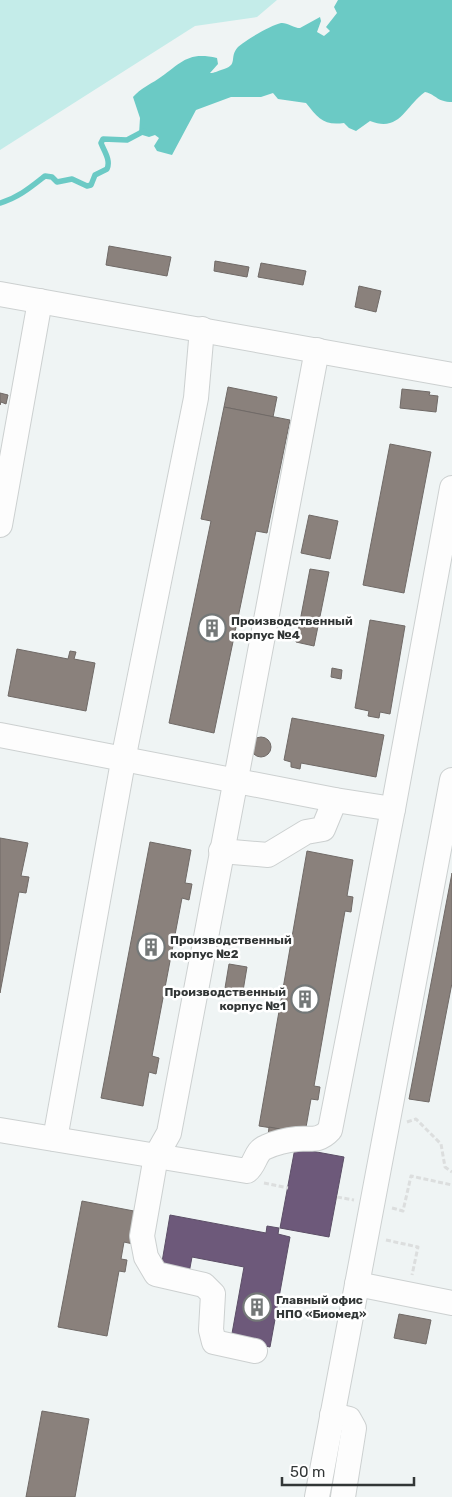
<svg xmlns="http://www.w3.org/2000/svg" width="452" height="1497" viewBox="0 0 452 1497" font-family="Rubik,sans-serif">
<rect width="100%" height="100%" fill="#eff4f4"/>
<!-- green -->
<path fill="#c4ece9" d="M0 0H277L257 17 195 26 0 150Z"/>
<!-- water -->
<path fill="#6bcac5" d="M338 0H452V102C437 102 437 95 425 92 405 106 400 133 370 121L356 131 349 128 344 123C324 126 318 118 306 103L278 99 273 93 261 97H231L196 110 172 155 157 151 154 146 159 138 155 135 149 137 139 134 140 118 133 97C141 88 149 85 158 79 181 64 186 51 217 58L218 64 210 73C215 73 217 71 221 70 240 65 228 58 238 47 244 41 271 25 281 23 286 22 294 28 300 28L320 17 321 21 317 32 324 36 330 31 326 27 337 13 334 7Z"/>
<!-- offices -->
<g fill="#6d597a" stroke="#5b4e66">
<path d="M295 1148 344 1157 329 1237 280 1228Z"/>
<path d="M170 1215 266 1233 267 1226 279 1228 278 1234 290 1237 270 1347 231 1339 244 1267 192 1257 189 1273 161 1268Z"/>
</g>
<!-- industry -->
<g fill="#8a817c" stroke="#706a67">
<path d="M109 246 171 257 167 276 106 265Z"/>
<path d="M215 261 249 267 247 277 214 271Z"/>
<path d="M261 263 306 271 303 285 258 277Z"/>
<path d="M359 286 381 291 376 312 355 307Z"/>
<path d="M228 387 277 397 273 417 224 407Z"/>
<path d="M402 389 430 392 429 395 438 396 436 412 400 408Z"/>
<path d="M0 393 8 395 6 404 1 402 0 405Z"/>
<path d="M224 407 290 420 267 533 256 531 214 733 169 723 211 521 201 519Z"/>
<path d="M390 444 431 452 404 593 363 585Z"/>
<path d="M309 515 338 521 330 559 301 553Z"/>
<path d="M310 569 329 572 314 646 296 642Z"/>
<path d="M370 620 405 626 390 714 380 712 379 718 368 716 369 711 355 708Z"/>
<path d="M17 649 68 659 70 651 76 652 74 659 95 663 86 711 8 696Z"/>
<path d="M332 668 342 670 341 679 331 677Z"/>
<path d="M292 718 384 735 376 777 301 763 300 769 291 767V762L284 760Z"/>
<circle cx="261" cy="747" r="10"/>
<path d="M0 838 28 843 21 876 29 877 26 893 19 892 0 993Z"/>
<path d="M150 842 191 850 185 883 192 884 189 900 182 898 152 1056 159 1058 156 1074 149 1072 143 1106 101 1098Z"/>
<path d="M307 851 353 860 347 896 353 897 351 912 345 911 314 1086 320 1087 318 1100 311 1099 305 1133 259 1126Z"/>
<path d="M452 873V983L429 1102 409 1099Z"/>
<path d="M229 964 247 967 242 997 224 994Z"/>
<path d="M269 1127 280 1129 279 1138 268 1136Z"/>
<path d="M82 1201 139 1212 133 1244 124 1242 121 1259 127 1260 125 1272 119 1271 107 1336 58 1327Z"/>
<path d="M399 1314 431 1320 426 1344 394 1338Z"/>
<path d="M42 1411 89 1419 75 1497H26Z"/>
</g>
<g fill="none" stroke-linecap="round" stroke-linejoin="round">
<!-- stream -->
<path stroke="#6bcac5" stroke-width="5.5" d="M0 203C18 198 31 187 45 176L52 177 57 182 72 179 87 186 91 185 95 175 107 169C111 160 104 151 101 143L103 139 127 140 144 131"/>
<!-- minor casing -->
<g stroke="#ccd0d0" stroke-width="26">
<g id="minor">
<path d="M0 294 452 375"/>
<path d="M0 525 40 301"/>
<path d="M0 735 335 800 393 809"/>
<path d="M221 851 268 855 306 832 323 829 335 800"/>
<path d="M0 1130 247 1171C256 1164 255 1151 266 1147 275 1143 287 1140 297 1139 311 1138 319 1142 330 1130L393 809 452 488"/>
<path d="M55 1139 126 745 196 398 202 329"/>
<path d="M357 1284 452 1303"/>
<path d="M255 1351 214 1342 211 1330 213 1294 204 1285 156 1274 146 1257 142 1236 156 1156 169 1133 317 350"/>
<path d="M332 1415 349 1419 354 1428 343 1497"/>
<path d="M317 1497 452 780"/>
</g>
</g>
<!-- path -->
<g stroke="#dcdede" stroke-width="3" stroke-dasharray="5 2.5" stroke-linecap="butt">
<path d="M407 1122 416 1119 441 1144 445 1167 452 1172"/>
<path d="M264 1183 288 1188"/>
<path d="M337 1197 354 1200"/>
<path d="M392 1208 403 1211 411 1176 452 1185"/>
<path d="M386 1240 418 1247 412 1275"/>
</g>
<!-- minor -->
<use href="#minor" stroke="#fdfdfd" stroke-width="24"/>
</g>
<!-- icons -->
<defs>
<g id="building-ring" transform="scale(1.4375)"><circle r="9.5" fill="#fff" stroke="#747878" stroke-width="1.5"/><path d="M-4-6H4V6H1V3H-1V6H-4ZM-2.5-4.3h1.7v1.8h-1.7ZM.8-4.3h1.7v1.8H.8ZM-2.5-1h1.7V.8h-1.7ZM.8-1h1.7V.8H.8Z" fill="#747878"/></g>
</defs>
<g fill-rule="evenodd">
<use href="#building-ring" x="212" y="628"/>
<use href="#building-ring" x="151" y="947"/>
<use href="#building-ring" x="305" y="999"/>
<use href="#building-ring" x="257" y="1307"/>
</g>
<g text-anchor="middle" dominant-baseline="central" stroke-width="5" stroke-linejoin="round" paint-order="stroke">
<!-- poi labels -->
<g font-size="12" font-weight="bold" fill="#323636" stroke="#fff" text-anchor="start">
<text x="231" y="621">Производственный<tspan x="231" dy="14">корпус №4</tspan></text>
<text x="170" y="940">Производственный<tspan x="170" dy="14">корпус №2</tspan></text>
<text x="286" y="992" text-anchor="end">Производственный<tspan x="286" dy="14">корпус №1</tspan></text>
<text x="276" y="1300">Главный офис<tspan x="276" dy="14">НПО «Биомед»</tspan></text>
</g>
</g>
<!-- scale -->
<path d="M282 1477v8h132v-8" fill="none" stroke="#323636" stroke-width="2.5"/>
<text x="290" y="1477" font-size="15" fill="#323636" stroke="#ffffff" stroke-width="4" paint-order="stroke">50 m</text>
</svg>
